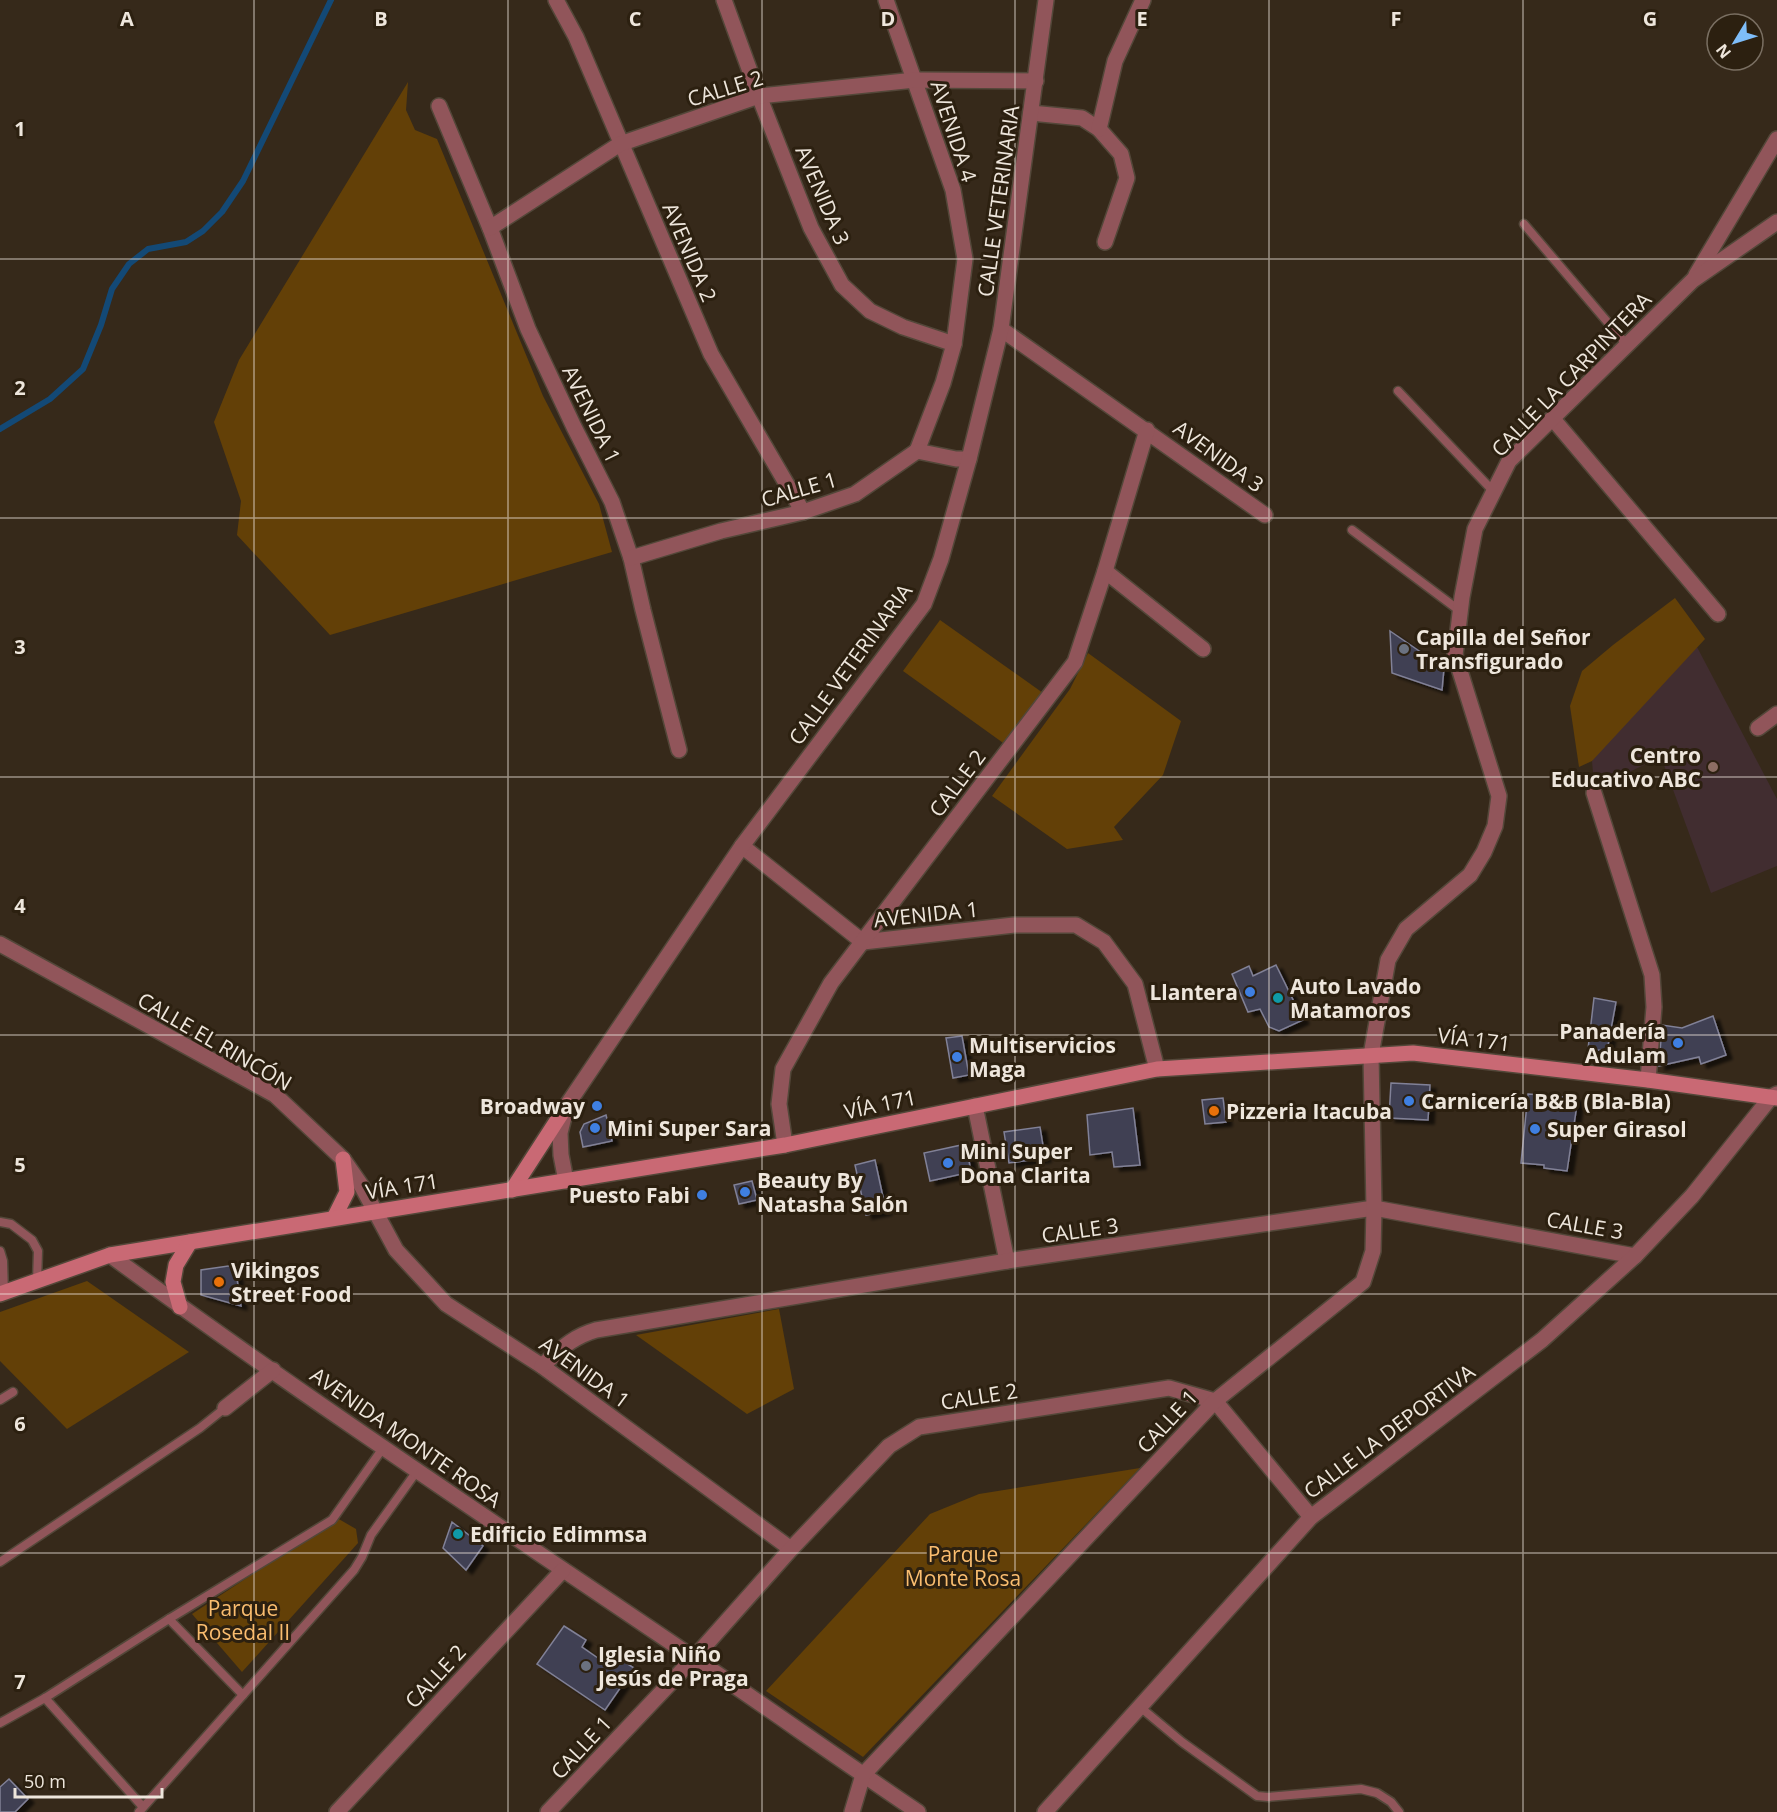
<svg xmlns="http://www.w3.org/2000/svg" width="1777" height="1812" viewBox="0 0 1777 1812" font-family="'Open Sans',sans-serif">
<defs>
<filter id="shadow"><feDropShadow dx="6" dy="4" stdDeviation="1.5" flood-color="#0009"/></filter>
</defs>
<rect width="100%" height="100%" fill="#36291a"/>
<!-- education -->
<path fill="#412d30" d="M1697 647 1777 799V866L1711 893 1661 757 1606 783 1593 773 1592 761 1597 749Z"/>
<!-- green -->
<g fill="#634007">
<path d="M408 82 406 110 415 130 437 139 543 396 599 504 612 552 330 635 237 535 241 501 214 422 239 360Z"/>
<path d="M1675 598 1705 639 1592 761 1579 767 1570 706 1582 671 1613 645Z"/>
<path d="M940 620 1043 693 1006 745 903 671Z"/>
<path d="M1088 653 1181 721 1163 775 1114 827 1123 840 1067 849 992 796 1070 689Z"/>
<path d="M87 1281 189 1352 67 1429 0 1361V1312Z"/>
<path d="M779 1309 794 1389 747 1414 636 1335Z"/>
<path d="M1140 1468 863 1757 766 1691 930 1514 979 1494Z"/>
<path d="M337 1518 356 1529 358 1543 242 1672 192 1614Z"/>
</g>
<g fill="none" stroke-linecap="round" stroke-linejoin="round">
<!-- stream -->
<path stroke="#134976" stroke-width="6" d="M0 429 50 399 83 369 101 325 112 289 129 264 148 249 186 242 203 231 222 212 243 181 331 0"/>
</g>
<!-- building -->
<g fill="#404053" stroke="#818197" stroke-width="1.5" filter="url(#shadow)">
<path d="M1390 631 1444 668 1442 690 1392 673Z"/>
<path d="M1276 965 1303 1020 1279 1031 1269 1027 1260 1009 1248 1012 1232 974 1249 966 1253 976Z"/>
<path d="M1594 998 1616 1002 1607 1051 1588 1049Z"/>
<path d="M1713 1016 1726 1055 1701 1064 1699 1057 1659 1066 1662 1025 1682 1028Z"/>
<path d="M962 1036 969 1075 953 1078 946 1038Z"/>
<path d="M1391 1083 1430 1085 1428 1120 1389 1118Z"/>
<path d="M1528 1094 1578 1098 1567 1171 1544 1168V1165L1521 1163Z"/>
<path d="M1223 1098 1226 1122 1205 1124 1202 1100Z"/>
<path d="M1133 1108 1140 1165 1114 1167 1112 1152 1090 1155 1087 1115Z"/>
<path d="M606 1115 612 1141 583 1147 580 1132 584 1124Z"/>
<path d="M1040 1127 1045 1158 1009 1163 1004 1132Z"/>
<path d="M966 1144 971 1172 930 1181 924 1153Z"/>
<path d="M875 1160 886 1211 866 1215 855 1165Z"/>
<path d="M752 1181 757 1200 739 1204 734 1185Z"/>
<path d="M235 1265 241 1306 201 1295V1270Z"/>
<path d="M452 1522 483 1546 466 1570 443 1548Z"/>
<path d="M564 1626 586 1640 582 1647 608 1665 614 1655 634 1668 605 1710 537 1664Z"/>
<path d="M9 1779 28 1799 15 1812H0V1787Z"/>
</g>
<g fill="none" stroke-linecap="round" stroke-linejoin="round">
<!-- lane casing -->
<g stroke="#534739" stroke-width="11">
<g id="lane">
<path d="M1524 224 1627 345"/>
<path d="M1398 391 1494 492"/>
<path d="M1352 530 1460 611"/>
<path d="M0 1222 11 1224 32 1240 38 1251 37 1281"/>
<path d="M0 1251 3 1261 4 1293"/>
<path d="M0 1400 13 1392"/>
<path d="M0 1562 200 1428 225 1408"/>
<path d="M169 1619 243 1695"/>
<path d="M45 1698 143 1807"/>
<path d="M1140 1707 1182 1742 1257 1796 1268 1797 1361 1789 1377 1793 1391 1802 1399 1812"/>
<path d="M0 1723 45 1698 169 1619 332 1520 383 1448"/>
<path d="M139 1812 354 1570 362 1557 371 1535 417 1471"/>
</g>
</g>
<!-- street casing -->
<g stroke="#534739" stroke-width="18">
<g id="street">
<path d="M556 0 576 37 711 354 803 512"/>
<path d="M724 0 759 96 811 228 842 285 870 311 903 327 954 344"/>
<path d="M886 0 953 190 965 259 954 344 943 383 917 451"/>
<path d="M439 106 490 228 528 329 574 427 612 502 631 558 643 610 679 750"/>
<path d="M1031 113 1082 118 1099 129 1121 154 1127 178 1105 242"/>
<path d="M1099 129 1115 61 1143 0"/>
<path d="M490 228 620 144 759 96 915 80 1036 81"/>
<path d="M1696 275 1777 139"/>
<path d="M1001 329 1265 515"/>
<path d="M1553 419 1718 614"/>
<path d="M631 558 721 531 803 512 855 494 917 451 956 459H969"/>
<path d="M1105 571 1203 649"/>
<path d="M1758 728 1777 714"/>
<path d="M1594 793 1652 975 1654 1007 1648 1080"/>
<path d="M742 846 863 942 1014 925H1076L1104 942 1135 984 1157 1069"/>
<path d="M0 944 275 1095 343 1159 361 1185 396 1250 446 1304 542 1366 791 1549"/>
<path d="M975 1106 1007 1261"/>
<path d="M785 1145 779 1104 783 1069 831 983 1075 662 1105 571 1147 430"/>
<path d="M566 1181 561 1155 560 1133 567 1105 742 846 924 604 941 559 969 459 1001 329 1046 0"/>
<path d="M110 1255C297 1392 490 1520 682 1650 761 1703 839 1759 918 1812"/>
<path d="M542 1366C561 1349 572 1337 596 1330L1007 1261 1374 1208 1635 1256"/>
<path d="M225 1408 273 1370"/>
<path d="M337 1812 563 1570"/>
<path d="M548 1812 694 1658 791 1549 889 1446 919 1427 1169 1388 1215 1401 1311 1517"/>
<path d="M852 1812 863 1775 1215 1401 1363 1282 1373 1251 1374 1208 1371 1055 1388 960 1406 929 1470 875 1484 852 1495 826 1499 796 1455 655 1462 597 1475 529 1509 461 1693 280 1777 222"/>
<path d="M1045 1812 1311 1517 1542 1340 1635 1256 1692 1196 1771 1097 1777 1094"/>
</g>
</g>
<!-- secondary casing -->
<g stroke="#534739" stroke-width="18">
<g id="secondary">
<path d="M512 1190 567 1105"/>
<path d="M334 1218 347 1192 343 1159"/>
<path d="M0 1294 110 1255 785 1145 1157 1069 1413 1053 1648 1080 1777 1098"/>
<path d="M180 1307 173 1282 176 1265 190 1242"/>
</g>
</g>
<!-- lane -->
<use href="#lane" stroke="#91555a" stroke-width="8"/>
<!-- street -->
<use href="#street" stroke="#91555a" stroke-width="15"/>
<!-- secondary -->
<use href="#secondary" stroke="#c96974" stroke-width="15"/>
</g>
<!-- grid -->
<path fill="none" stroke="#eee6dc" stroke-width="1.5" stroke-opacity="0.55" d="M254 0V1812M508 0V1812M762 0V1812M1015 0V1812M1269 0V1812M1523 0V1812M0 259H1777M0 518H1777M0 777H1777M0 1035H1777M0 1294H1777M0 1553H1777"/>
<!-- markers -->
<g fill="#6b7280" stroke="#2c2010" stroke-width="2">
<circle cx="1404" cy="649" r="6"/>
<circle cx="586" cy="1666" r="6"/>
</g>
<circle fill="#8d6e63" stroke="#2c2010" stroke-width="2" cx="1713" cy="767" r="6"/>
<g fill="#3f7fe0" stroke="#2c2010" stroke-width="2">
<circle cx="1250" cy="992" r="6"/>
<circle cx="1678" cy="1043" r="6"/>
<circle cx="957" cy="1057" r="6"/>
<circle cx="1409" cy="1101" r="6"/>
<circle cx="597" cy="1106" r="6"/>
<circle cx="595" cy="1128" r="6"/>
<circle cx="1535" cy="1129" r="6"/>
<circle cx="948" cy="1163" r="6"/>
<circle cx="745" cy="1192" r="6"/>
<circle cx="702" cy="1195" r="6"/>
</g>
<g fill="#0f9aa8" stroke="#2c2010" stroke-width="2">
<circle cx="1278" cy="998" r="6"/>
<circle cx="458" cy="1534" r="6"/>
</g>
<g fill="#e8710a" stroke="#2c2010" stroke-width="2">
<circle cx="1214" cy="1111" r="6"/>
<circle cx="219" cy="1282" r="6"/>
</g>
<g text-anchor="middle" dominant-baseline="central" stroke-width="6" stroke-linejoin="round" paint-order="stroke">
<!-- street labels -->
<g font-size="21" fill="#eee6dc" stroke="#2c2010">
<text transform="translate(725 88) rotate(-17)">CALLE 2</text>
<text transform="translate(954 131) rotate(72)">AVENIDA 4</text>
<text transform="translate(823 195) rotate(67)">AVENIDA 3</text>
<text transform="translate(998 201) rotate(-82)">CALLE VETERINARIA</text>
<text transform="translate(690 252) rotate(67)">AVENIDA 2</text>
<text transform="translate(1571 374) rotate(-46)">CALLE LA CARPINTERA</text>
<text transform="translate(592 414) rotate(64)">AVENIDA 1</text>
<text transform="translate(1219 456) rotate(36)">AVENIDA 3</text>
<text transform="translate(799 489) rotate(-16)">CALLE 1</text>
<text transform="translate(850 664) rotate(-54)">CALLE VETERINARIA</text>
<text transform="translate(957 783) rotate(-53)">CALLE 2</text>
<text transform="translate(926 914) rotate(-6)">AVENIDA 1</text>
<text transform="translate(1474 1039) rotate(7)">VÍA 171</text>
<text transform="translate(215 1041) rotate(30)">CALLE EL RINCÓN</text>
<text transform="translate(880 1104) rotate(-12)">VÍA 171</text>
<text transform="translate(402 1186) rotate(-9)">VÍA 171</text>
<text transform="translate(1585 1225) rotate(10)">CALLE 3</text>
<text transform="translate(1080 1230) rotate(-8)">CALLE 3</text>
<text transform="translate(585 1372) rotate(36)">AVENIDA 1</text>
<text transform="translate(979 1396) rotate(-9)">CALLE 2</text>
<text transform="translate(1167 1421) rotate(-47)">CALLE 1</text>
<text transform="translate(1389 1431) rotate(-37)">CALLE LA DEPORTIVA</text>
<text transform="translate(406 1437) rotate(35)">AVENIDA MONTE ROSA</text>
<text transform="translate(435 1676) rotate(-47)">CALLE 2</text>
<text transform="translate(581 1747) rotate(-47)">CALLE 1</text>
</g>
<!-- poi labels -->
<g font-size="21" font-weight="bold" fill="#eee6dc" stroke="#2c2010" text-anchor="start">
<text x="1416" y="637">Capilla del Señor<tspan x="1416" dy="24">Transfigurado</tspan></text>
<text x="1701" y="755" text-anchor="end">Centro<tspan x="1701" dy="24">Educativo ABC</tspan></text>
<text x="1290" y="986">Auto Lavado<tspan x="1290" dy="24">Matamoros</tspan></text>
<text x="1238" y="992" text-anchor="end">Llantera</text>
<text x="1666" y="1031" text-anchor="end">Panadería<tspan x="1666" dy="24">Adulam</tspan></text>
<text x="969" y="1045">Multiservicios<tspan x="969" dy="24">Maga</tspan></text>
<text x="1421" y="1101">Carnicería B&amp;B (Bla-Bla)</text>
<text x="585" y="1106" text-anchor="end">Broadway</text>
<text x="1226" y="1111">Pizzeria Itacuba</text>
<text x="607" y="1128">Mini Super Sara</text>
<text x="1547" y="1129">Super Girasol</text>
<text x="960" y="1151">Mini Super<tspan x="960" dy="24">Dona Clarita</tspan></text>
<text x="757" y="1180">Beauty By<tspan x="757" dy="24">Natasha Salón</tspan></text>
<text x="690" y="1195" text-anchor="end">Puesto Fabi</text>
<text x="231" y="1270">Vikingos<tspan x="231" dy="24">Street Food</tspan></text>
<text x="470" y="1534">Edificio Edimmsa</text>
<text x="598" y="1654">Iglesia Niño<tspan x="598" dy="24">Jesús de Praga</tspan></text>
</g>
<!-- park labels -->
<g font-size="21" fill="#fabd6f" stroke="#2c2010">
<text x="963" y="1554">Parque<tspan x="963" dy="24">Monte Rosa</tspan></text>
<text x="243" y="1608">Parque<tspan x="243" dy="24">Rosedal II</tspan></text>
</g>
</g>
<g font-size="20" text-anchor="middle" font-weight="bold" fill="#eee6dc" stroke="#2c2010" stroke-width="6" stroke-linejoin="round" paint-order="stroke">
<text x="127" y="26">A</text>
<text x="381" y="26">B</text>
<text x="635" y="26">C</text>
<text x="888" y="26">D</text>
<text x="1142" y="26">E</text>
<text x="1396" y="26">F</text>
<text x="1650" y="26">G</text>
<text x="20" y="136">1</text>
<text x="20" y="395">2</text>
<text x="20" y="654">3</text>
<text x="20" y="913">4</text>
<text x="20" y="1172">5</text>
<text x="20" y="1431">6</text>
<text x="20" y="1689">7</text>
</g>
<!-- north arrow -->
<g transform="translate(1735 42) rotate(232)"><circle r="28" fill="#2c2010" stroke="#7a6f62" stroke-width="1.5"/>
<path d="M0-4.5L10 22L0 15L-10 22Z" fill="#7ebdf9"/>
<text y="-9" font-size="16" font-weight="bold" text-anchor="middle" fill="#eee6dc">N</text>
</g>
<!-- scale -->
<path d="M15 1788v9h147v-9" fill="none" stroke="#eee6dc" stroke-width="3"/>
<text x="24" y="1788" font-size="18" fill="#eee6dc" stroke="#2c2010" stroke-width="4.5" paint-order="stroke">50 m</text>
</svg>
